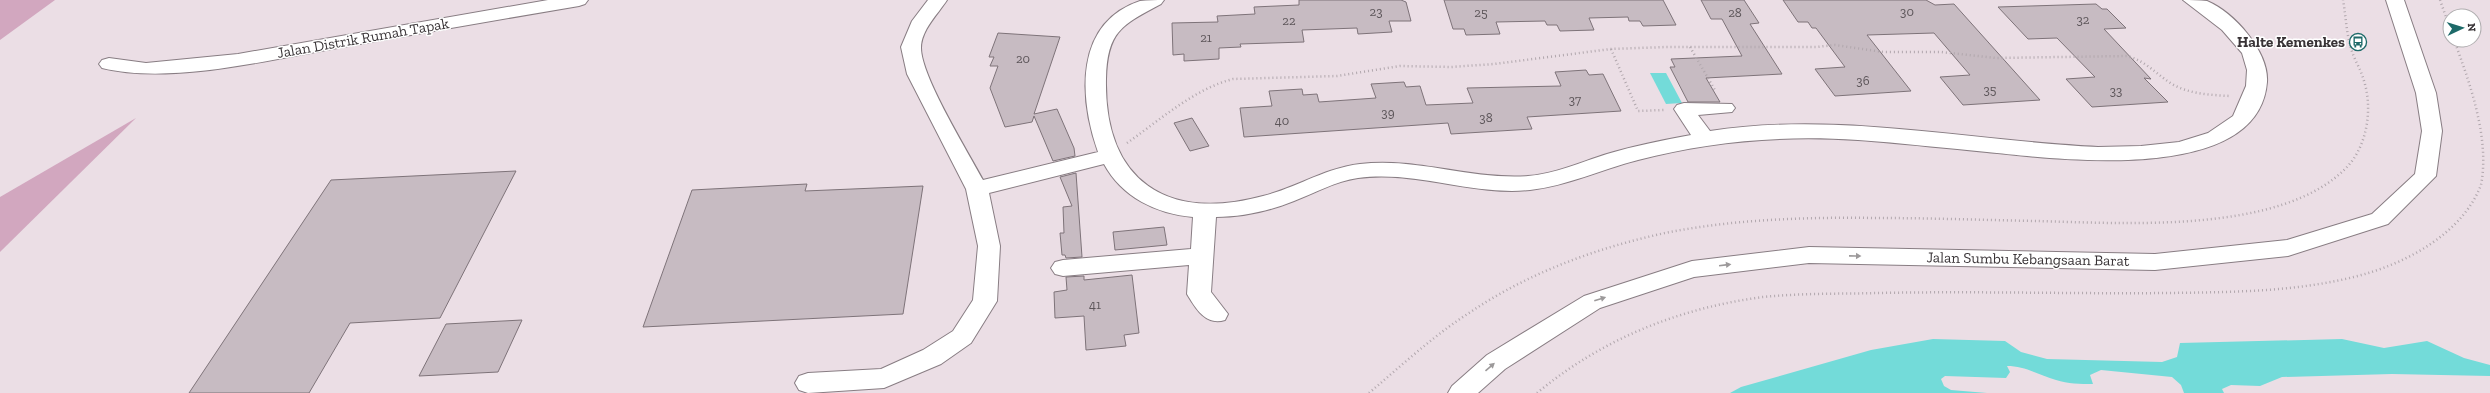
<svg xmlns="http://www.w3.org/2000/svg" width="2490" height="393" viewBox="0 0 2490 393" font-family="'Zilla Slab',serif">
<rect width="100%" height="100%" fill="#ebdee5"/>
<!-- green -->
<g fill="#d2a7bf">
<path d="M0 0H55L0 40Z"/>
<path d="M136 118 0 252V197Z"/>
</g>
<!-- water -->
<g fill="#73dbd9">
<path d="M1650 73H1666L1682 103 1666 104Z"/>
<path d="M1933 339 2005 341 2021 352 2047 359 2162 362 2177 357 2180 343 2342 339 2384 348 2427 341 2464 358 2490 365V376L2392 374 2282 377 2260 386 2231 385 2222 389 2224 393H2184L2181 385 2172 377 2101 370 2090 375 2093 384C2080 384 2068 384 2056 380 2039 375 2025 366 2007 366L2010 372 2006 378 1945 376 1941 379 1944 386 1951 390 1987 393H1730L1741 387 1871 350Z"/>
</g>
<!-- building -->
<g fill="#c7bbc2" stroke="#7e7379">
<path d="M1299 0H1401L1406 2 1411 21H1389L1392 32 1358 34 1357 28 1302 30 1304 42 1240 44 1241 47 1219 48V59L1184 61V54L1173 55 1172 23 1218 22 1217 16 1255 14 1254 7 1299 5Z"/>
<path d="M1444 0H1663L1676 25 1643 26 1640 21H1629L1628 17 1589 18 1594 30 1560 31 1557 25H1547L1545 21 1496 22 1500 34 1466 35 1464 29H1453Z"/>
<path d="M1701 0H1744L1759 23 1750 24 1782 74 1706 78 1720 102H1688L1670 67H1675L1671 59 1742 56 1722 19H1711Z"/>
<path d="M1783 0H1926L1935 5 1954 4 2040 100 1963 105 1940 77 1970 75 1934 33 1867 35 1911 91 1835 96 1815 69 1845 67 1816 28H1812L1808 22H1798Z"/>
<path d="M2096 4 2102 9H2107L2126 28 2104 29 2151 79 2144 78 2168 102 2092 107 2066 79 2095 77 2057 38 2028 39 1998 7Z"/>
<path d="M998 33 1060 37 1034 114 1057 109 1074 148 1075 156 1053 161 1034 116 1032 122 1005 127 990 88 998 66H990L994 57H989Z"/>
<path d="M1586 70 1589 75 1603 74 1621 111 1527 117 1532 129 1451 134 1448 123 1244 137 1240 108 1272 106 1269 91 1302 89 1303 95 1317 94 1319 102 1376 98 1371 84 1404 82 1406 87 1420 86 1426 105 1473 103 1467 88 1561 86 1555 72Z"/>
<path d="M1192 118 1209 146 1190 151 1174 123Z"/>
<path d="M516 171 440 318 350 323 309 393H189L331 180Z"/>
<path d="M1076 173 1082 257 1066 258 1065 255H1062L1060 233H1064L1063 207 1072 206 1060 177Z"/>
<path d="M807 184 805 191 923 186 903 314 643 327 692 190Z"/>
<path d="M1164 227 1167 245 1115 250 1113 232Z"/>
<path d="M1132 275 1139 333 1124 335 1126 346 1086 350 1084 316 1055 318 1054 292 1067 290 1066 277 1084 276V280Z"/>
<path d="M522 320 498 372 419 376 446 324Z"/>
</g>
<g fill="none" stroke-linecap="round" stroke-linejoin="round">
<!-- minor casing -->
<g stroke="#887d83" stroke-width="2">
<g id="minor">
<path d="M548 0H588L585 4 579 6C495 20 410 35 326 50 260 62 167 84 102 68L99 64 102 60 109 58 146 63 238 54Z"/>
<path d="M928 0H947C938 14 921 30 921 48 921 76 968 152 983 180L1098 152C1079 98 1074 23 1140 1 1147 0 1157 0 1164 0L1161 4C1122 25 1107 31 1106 79 1104 181 1167 222 1263 196 1296 188 1325 168 1360 164 1416 157 1471 180 1528 176 1555 174 1581 162 1607 154 1634 146 1663 140 1691 135L1674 109 1677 105 1684 103 1732 104 1735 108 1732 112 1698 115 1710 131C1838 111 1970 141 2098 147L2141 146 2179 142 2208 133 2233 116 2246 86 2247 70 2242 53 2222 30 2183 0C2190 0 2200 0 2207 1 2235 13 2269 52 2267 82 2259 186 2055 159 1987 152 1944 148 1901 143 1858 140 1783 135 1710 141 1638 160 1602 169 1567 186 1530 190 1472 196 1416 170 1358 178 1336 181 1315 193 1294 201 1269 211 1242 217 1216 217L1211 292 1228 314 1225 320C1206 326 1196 309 1187 294L1189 265 1063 276 1055 274 1051 268 1055 262 1063 260 1191 249 1193 217C1156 214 1122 197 1104 164L989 193 1000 246 997 301 971 343 941 364 884 388 808 393 799 390 795 383 799 376 808 373 881 369 923 350 953 331 973 300 978 246 966 189 907 74 901 47 912 21Z"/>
<path d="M2386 0H2404L2436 93 2442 131 2436 176 2388 224 2288 256 2155 270 1809 263 1694 277 1600 308 1505 369 1478 393H1448L1452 386 1487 355 1584 296 1692 261 1809 247 2155 254 2287 240 2372 214 2415 174 2422 131 2416 93Z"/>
</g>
</g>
<!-- path -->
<g stroke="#b1a7ad" stroke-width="2.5" stroke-dasharray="1 3" stroke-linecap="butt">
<path d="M2440 0 2450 28"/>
<path d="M1690 47 1716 92"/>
<path d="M1611 49 1638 111 1664 110"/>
<path d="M1127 143C1160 120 1194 89 1233 79L1337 76 1400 66 1451 67 1494 64 1611 49 1666 47H1816L1835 45 1883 52H1941L1996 58 2127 56C2146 61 2156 74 2172 84 2189 94 2211 95 2230 96"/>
<path d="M1369 393C1401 366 1433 336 1469 313 1528 273 1596 248 1665 233 1735 219 1807 217 1878 218 1930 218 1983 220 2036 221 2123 223 2282 235 2347 167 2367 146 2373 109 2364 81 2361 69 2354 60 2351 48 2346 32 2346 16 2343 0"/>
<path d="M1537 393C1602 339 1679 308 1763 297 1802 293 1841 294 1879 293 1976 291 2072 294 2169 293 2235 292 2301 292 2365 274 2410 261 2463 232 2481 185 2490 139 2470 83 2454 40"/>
</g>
<!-- minor -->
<use href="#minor" fill="#fff" fill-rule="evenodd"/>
</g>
<!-- one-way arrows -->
<defs><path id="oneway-solid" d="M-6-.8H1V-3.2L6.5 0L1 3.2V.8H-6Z"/></defs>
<g fill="#9c999a">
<use href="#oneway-solid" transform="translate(1855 256) rotate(1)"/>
<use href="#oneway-solid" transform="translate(1725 265) rotate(-7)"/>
<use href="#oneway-solid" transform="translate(1600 299) rotate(-18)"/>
<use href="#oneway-solid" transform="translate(1490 367) rotate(-41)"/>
</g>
<!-- icons -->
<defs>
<g id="bus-ring" transform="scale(0.9)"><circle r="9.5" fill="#fff" stroke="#1d6a69" stroke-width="1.5"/><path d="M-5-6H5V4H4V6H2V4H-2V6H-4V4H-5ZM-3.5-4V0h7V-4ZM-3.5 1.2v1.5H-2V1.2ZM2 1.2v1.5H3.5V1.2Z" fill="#1d6a69"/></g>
</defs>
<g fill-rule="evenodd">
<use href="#bus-ring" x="2358" y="42"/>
</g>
<g text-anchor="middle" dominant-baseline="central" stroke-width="3" stroke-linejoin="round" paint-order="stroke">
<!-- number labels -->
<g font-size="13" fill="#5c5559">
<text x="1376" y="11">23</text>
<text x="1907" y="11">30</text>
<text x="1481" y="12">25</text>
<text x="1735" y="12">28</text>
<text x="2083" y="19">32</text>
<text x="1289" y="20">22</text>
<text x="1206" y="37">21</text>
<text x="1023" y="58">20</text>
<text x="1863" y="80">36</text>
<text x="1990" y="89">35</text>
<text x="2116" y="90">33</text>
<text x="1575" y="99">37</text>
<text x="1388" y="112">39</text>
<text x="1486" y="117">38</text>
<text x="1282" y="120">40</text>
<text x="1095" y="304">41</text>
</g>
<!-- street labels -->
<g font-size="15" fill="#383336" stroke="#fff">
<text transform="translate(363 38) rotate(-10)">Jalan Distrik Rumah Tapak</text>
<text transform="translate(2028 259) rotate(1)">Jalan Sumbu Kebangsaan Barat</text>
</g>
<!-- poi labels -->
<g font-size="15" font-weight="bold" fill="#383336" stroke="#fff" text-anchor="end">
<text x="2345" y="42">Halte Kemenkes</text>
</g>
</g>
<!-- north arrow -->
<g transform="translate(2462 28) rotate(86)"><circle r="19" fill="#ffffff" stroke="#afadaf"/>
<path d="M0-3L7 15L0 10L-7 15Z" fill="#1d6a69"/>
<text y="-6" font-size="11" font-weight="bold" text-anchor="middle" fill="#383336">N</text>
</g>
</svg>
